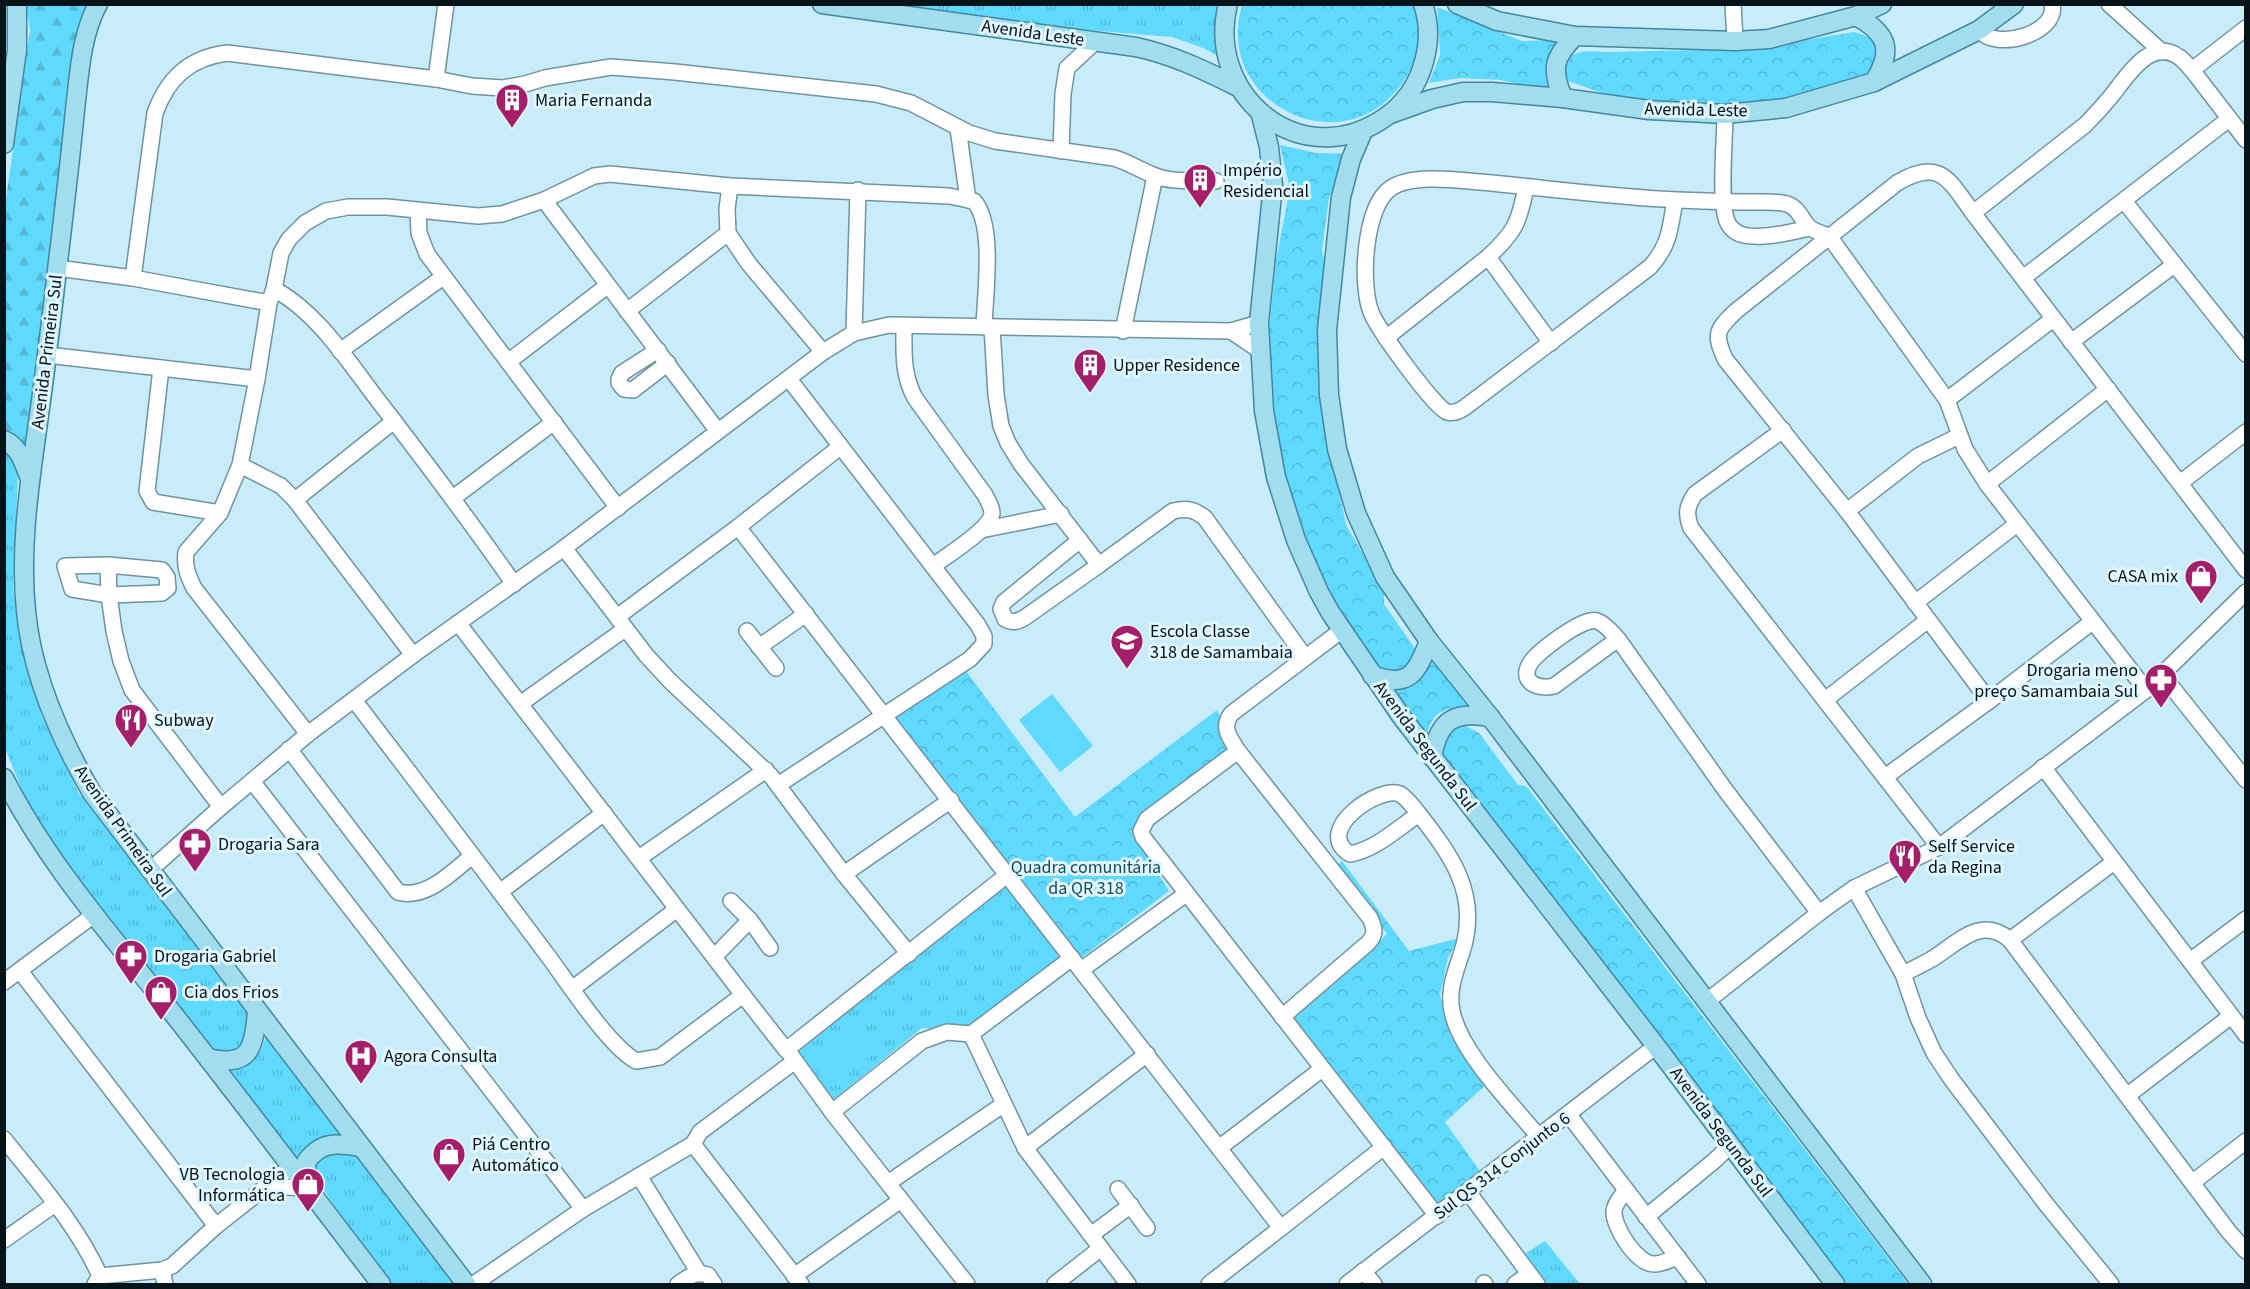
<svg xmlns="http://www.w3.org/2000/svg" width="2250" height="1289" viewBox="0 0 2250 1289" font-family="'Source Sans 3',sans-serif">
<defs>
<pattern id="grass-tufts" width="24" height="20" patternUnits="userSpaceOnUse" patternTransform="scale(1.5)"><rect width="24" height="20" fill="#60d9fe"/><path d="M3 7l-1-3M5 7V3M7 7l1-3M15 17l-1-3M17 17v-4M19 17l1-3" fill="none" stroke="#52b9d9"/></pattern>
<pattern id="forest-firs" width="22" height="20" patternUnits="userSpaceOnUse" patternTransform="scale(1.5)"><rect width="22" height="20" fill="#60d9fe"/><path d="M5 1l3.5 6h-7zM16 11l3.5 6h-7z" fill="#52b9d9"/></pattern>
<pattern id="park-crowns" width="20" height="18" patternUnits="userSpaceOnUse" patternTransform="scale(1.5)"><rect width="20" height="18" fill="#60d9fe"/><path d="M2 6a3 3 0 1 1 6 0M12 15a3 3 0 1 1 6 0" fill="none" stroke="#52b9d9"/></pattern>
</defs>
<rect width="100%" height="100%" fill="#c8ecf9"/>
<!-- grass -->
<g fill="url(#grass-tufts)">
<path d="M887 5H1222L1220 57 1203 48 1172 37 981 21Z"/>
<path d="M4 453 9 455 18 471 13 589 24 648 42 717 78 792 253 1020 246 1048 221 1055 210 1045 94 905 26 800 5 748Z"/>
<path d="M1008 880 1064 958 959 1031 922 1028 828 1104 790 1052Z"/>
<path d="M266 1035 349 1140 326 1137 298 1155 296 1162 222 1068C248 1065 259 1063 266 1035Z"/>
<path d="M331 1147 357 1156 456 1284H388L312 1173 315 1157Z"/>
<path d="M1545 1241 1580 1284H1543L1521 1256Z"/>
</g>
<!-- forest -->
<path fill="url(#forest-firs)" d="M26 5H87L76 41 28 452 5 436 4 213 30 30Z"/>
<!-- park -->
<g fill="url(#park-crowns)">
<path d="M1414 4C1422 29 1419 58 1405 79 1347 170 1212 104 1242 5Z"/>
<path d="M1437 7 1522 41 1557 40C1545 59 1543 69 1549 91L1501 80 1460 78 1429 83 1440 55Z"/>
<path d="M1854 32 1869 37 1879 49 1873 68 1862 78 1795 97 1761 104 1715 106 1619 99 1568 81 1562 65C1573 49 1588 51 1607 52L1750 49Z"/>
<path d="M1280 145 1316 153 1351 154 1329 197 1322 251 1326 267 1330 447 1346 525 1384 589V604L1416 650V665L1386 677 1342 623 1304 545 1284 485 1272 425 1267 354 1276 260 1290 189Z"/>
<path d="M1431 655 1470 707C1443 706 1429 713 1426 742L1387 688Z"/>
<path d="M960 663 1075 817 1217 710 1236 747 1138 818 1133 833 1169 891 1076 962 879 715Z"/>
<path d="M1462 724 1479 733 1518 785 1526 786 1908 1284H1842L1445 759 1441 743 1451 728Z"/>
<path d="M1342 861 1409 951 1459 938 1448 958 1440 995 1450 1034 1488 1083 1445 1122 1482 1174 1437 1206 1290 1017 1387 934 1336 866Z"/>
</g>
<!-- pitch -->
<g fill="#60d9fe">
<path d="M1052 694 1093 746 1060 772 1019 720Z"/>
<path d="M858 1023 878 1051 830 1087 809 1059Z"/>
</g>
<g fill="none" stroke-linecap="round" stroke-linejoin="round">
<!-- minor casing -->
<g stroke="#71939f" stroke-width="18">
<g id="minor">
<path d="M1733 4 1735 41"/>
<path d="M2109 4 2162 52"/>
<path d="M1979 30C1996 52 2059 33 2052 4"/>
<path d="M2192 70 2246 140"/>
<path d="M436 79 446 4"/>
<path d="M1725 114C1725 137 1719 202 1727 221 1728 225 1733 230 1736 232 1751 242 1793 232 1809 228"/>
<path d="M958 128 968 200"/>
<path d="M1061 151 1063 94 1067 68 1095 42"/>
<path d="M730 186 727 209 728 233 749 264 823 352"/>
<path d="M544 200 717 430"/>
<path d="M1675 200C1670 228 1670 245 1650 267L1464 408C1459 411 1453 414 1447 412 1434 407 1376 327 1371 312 1360 284 1364 206 1391 188 1412 174 1456 180 1480 182 1546 188 1612 197 1679 200 1703 201 1727 202 1751 202 1762 202 1777 201 1787 204 1799 208 1801 219 1809 227 1813 231 1823 234 1829 236L1947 400 1965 449 1987 484 2146 690"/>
<path d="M2124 201 2246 354"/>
<path d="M418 211 419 233 427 254 618 508"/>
<path d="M1973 213 2246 570"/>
<path d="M1488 257C1515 232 1519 223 1526 187"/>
<path d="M57 268 133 278 269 303"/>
<path d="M133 278 155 113C168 78 189 58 227 53L436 79 472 86 503 88 525 84 545 78 611 67 675 72 876 94 911 103 969 133 995 141 1114 158C1128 162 1140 170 1153 175 1171 183 1196 180 1216 181"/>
<path d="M2023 278 2229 119"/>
<path d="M274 289C318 313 347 360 377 399 424 460 470 521 514 584"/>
<path d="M627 311 728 233"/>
<path d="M904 325C904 351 902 374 915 398L985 495C988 501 992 507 992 513 991 529 946 556 933 566"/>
<path d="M992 327 996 395 1001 426 1008 443 1021 464 1099 565 1173 511C1187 508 1194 509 1205 518L1305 657"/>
<path d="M1123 331 1155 176"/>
<path d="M1231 331 1259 350"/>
<path d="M854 333 858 190"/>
<path d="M1386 338 1488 257 1551 343"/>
<path d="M2071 342 2174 265"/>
<path d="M658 350 622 373 619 379V383L624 389 633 390 668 363"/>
<path d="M340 351 443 277"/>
<path d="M47 355 257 379"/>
<path d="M508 362 607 286"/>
<path d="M161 368 147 491 153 502 220 513"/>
<path d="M1947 400 2053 319"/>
<path d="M1783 430 1695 494C1686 507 1686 515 1691 528L1939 847"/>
<path d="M240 465 281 486 295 500 413 655"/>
<path d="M2180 483 2246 432"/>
<path d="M1987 484 2108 389"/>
<path d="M453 498 554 422"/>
<path d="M295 500 394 421"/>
<path d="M1847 511 1918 456 1959 436"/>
<path d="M738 527 1007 875 786 1050 743 995"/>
<path d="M981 530 1061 514"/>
<path d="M1080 540 1004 602 1001 609 1005 619C1013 623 1017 622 1024 618L1099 565"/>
<path d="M564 548 646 655 670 681 771 776 844 874 909 954"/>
<path d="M108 565 65 566 72 589 109 595 162 593 168 588 167 577 162 570 108 565 109 595 114 631 121 661 132 690 221 807"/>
<path d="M1915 603 2017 524"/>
<path d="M617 617 738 527 840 447"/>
<path d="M2092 622 1989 701 1847 511 1725 359C1714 334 1716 330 1736 311L1897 183C1940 157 1949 180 1973 213L2085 125C2095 115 2104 105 2113 94 2127 76 2151 37 2179 57 2184 60 2188 66 2192 70L2246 28"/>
<path d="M747 631 776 668"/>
<path d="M1618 639 1554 686C1537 690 1518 681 1531 662 1539 651 1584 616 1597 621 1606 624 1612 633 1618 639L1726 791 1819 913"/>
<path d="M759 647 806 614"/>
<path d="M2163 676 2246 780"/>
<path d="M354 700C419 785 484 870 548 956 569 984 608 1045 636 1061L660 1057 743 995 458 623"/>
<path d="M1825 700 1928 620"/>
<path d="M520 704 625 629"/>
<path d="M308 734 194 588C188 576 184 566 186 552L220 513 240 465 257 379 269 303 274 289 281 253 289 239 305 223 326 211 348 207H387L478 216 502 214 544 200 594 176 610 174 730 186 949 196 974 201C995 225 985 294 984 327"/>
<path d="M289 749 398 892C426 900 452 872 472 856"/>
<path d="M1238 751 1147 819 1141 831 1143 837 1437 1216"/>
<path d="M2043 767 2246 1035"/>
<path d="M1885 777 1989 701"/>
<path d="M252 781 583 1209"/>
<path d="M778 785 970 659 984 644V636L978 625 789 379"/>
<path d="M1419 814C1398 828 1375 850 1350 854 1312 830 1380 785 1400 794 1407 798 1414 808 1419 814 1450 854 1478 891 1464 945 1458 967 1447 987 1452 1011 1460 1052 1512 1104 1539 1137"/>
<path d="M639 858 766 770"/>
<path d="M149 871 221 807 308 734 413 655 564 548 823 352 854 333 889 325 1231 331 1259 323"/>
<path d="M844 874 951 800"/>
<path d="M1007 875 1281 1228 1384 1147"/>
<path d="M1854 888 1903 974C1913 969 1923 964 1932 959 1958 943 1981 915 2010 940L2229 1232 2246 1251"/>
<path d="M500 892 604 813"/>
<path d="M731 901 750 920 770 948"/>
<path d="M2010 940 2114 862"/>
<path d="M714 957 750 920"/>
<path d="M1072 958 971 1034 1025 1148 1128 1284"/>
<path d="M2190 961 2246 919"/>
<path d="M1081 970 1186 894"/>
<path d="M20 971 216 1226"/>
<path d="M1903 974 1918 1018 1934 1053 1952 1080 2046 1204 2111 1284"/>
<path d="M4 982 95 914"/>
<path d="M572 989 677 909"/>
<path d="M1706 1002 1819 913 1854 888 1939 847 2146 690 2246 592"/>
<path d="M1282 1017 1368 943C1376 935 1375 928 1370 918L1238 751C1230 738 1221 728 1231 714L1342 630"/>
<path d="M790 1054 832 1112 922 1041 947 1032 971 1034"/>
<path d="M795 1061 700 1132 693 1144 801 1284"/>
<path d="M2128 1095 2231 1016"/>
<path d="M832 1112 967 1284"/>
<path d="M1569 1115 1698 1284"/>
<path d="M4 1139C39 1183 77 1225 100 1276L95 1284"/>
<path d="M1025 1148 1147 1054"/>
<path d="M1219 1148 1322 1069"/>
<path d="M639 1176 699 1273"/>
<path d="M2193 1182 2246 1141"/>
<path d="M888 1183 1004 1104"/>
<path d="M265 1186 307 1188"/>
<path d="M1118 1189 1147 1228"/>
<path d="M1626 1190C1621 1197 1615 1203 1614 1211 1613 1227 1637 1265 1655 1264 1662 1264 1671 1259 1678 1257"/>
<path d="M1468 1192 1537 1284"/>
<path d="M1646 1217 1714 1161 1731 1145"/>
<path d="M1091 1235 1131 1205"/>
<path d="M4 1240 55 1204"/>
<path d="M162 1270 165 1284"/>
<path d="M1363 1271 1374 1284"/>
<path d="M100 1276 162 1270 172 1266 216 1226 291 1167"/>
<path d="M794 1276 901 1200"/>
<path d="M1484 1283 1485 1284"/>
<path d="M474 1284 583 1209 693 1144"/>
<path d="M678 1284C689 1277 695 1271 708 1275L714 1284"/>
<path d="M1055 1284 1101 1248"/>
<path d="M1209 1284 1281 1228"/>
<path d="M1347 1284 1656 1046"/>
<path d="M1515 1284 1529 1274"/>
</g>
</g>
<!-- major casing -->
<g stroke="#42879d" stroke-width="21">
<g id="major">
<path d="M98 4C81 35 79 76 75 110 71 152 66 194 61 237 54 294 48 351 40 408 31 475 19 543 26 611 32 676 60 738 92 793L466 1284"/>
<path d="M822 4 1136 47C1173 55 1204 70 1238 87"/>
<path d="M1228 4C1205 94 1297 171 1378 122 1398 110 1413 93 1421 71 1429 49 1431 27 1423 4"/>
<path d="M1457 4 1497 21 1575 36 1735 41 1769 39 1856 16 1882 4"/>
<path d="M1856 16C1889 34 1893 51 1874 82"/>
<path d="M1563 98C1551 69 1553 58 1575 36"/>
<path d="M1393 113 1432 99 1463 92H1492L1563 98 1649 110 1725 114 1786 108 1874 82 1979 30 2014 4"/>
<path d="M1261 115 1269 147 1273 185 1259 323 1264 411 1276 477 1296 540 1319 592 1330 612 1401 716 1656 1046 1835 1284"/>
<path d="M1363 131 1351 159 1341 197 1327 330 1329 395 1337 449 1356 513 1385 577 1429 641 1490 717 1922 1284"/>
<path d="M4 144 17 50V4"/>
<path d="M4 440C20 447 24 464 30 479"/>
<path d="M1372 675C1409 689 1417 673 1429 641"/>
<path d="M1432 757C1439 720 1453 711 1490 717"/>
<path d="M4 778C47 863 112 936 171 1011 242 1101 311 1193 381 1284"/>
<path d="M208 1058C250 1068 254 1048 257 1012"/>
<path d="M307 1188 306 1162C321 1141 337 1143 360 1147"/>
</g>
</g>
<!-- minor -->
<use href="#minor" stroke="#fff" stroke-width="15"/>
<!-- major -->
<use href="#major" stroke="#a1ddef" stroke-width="18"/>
</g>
<!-- icons -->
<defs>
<g id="building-pin" transform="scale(1.725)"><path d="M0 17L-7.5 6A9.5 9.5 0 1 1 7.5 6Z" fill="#a41e6a" stroke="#e1f7ff"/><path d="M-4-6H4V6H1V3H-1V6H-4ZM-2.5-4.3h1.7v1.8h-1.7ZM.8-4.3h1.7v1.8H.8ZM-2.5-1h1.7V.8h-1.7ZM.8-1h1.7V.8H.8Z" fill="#fff"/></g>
<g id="shop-pin" transform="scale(1.725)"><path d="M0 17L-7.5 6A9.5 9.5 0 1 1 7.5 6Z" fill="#a41e6a" stroke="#e1f7ff"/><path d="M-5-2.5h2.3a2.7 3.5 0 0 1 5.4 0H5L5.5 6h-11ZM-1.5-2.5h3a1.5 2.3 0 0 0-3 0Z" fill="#fff"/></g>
<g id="school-pin" transform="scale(1.725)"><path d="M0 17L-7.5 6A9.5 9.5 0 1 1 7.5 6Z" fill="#a41e6a" stroke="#e1f7ff"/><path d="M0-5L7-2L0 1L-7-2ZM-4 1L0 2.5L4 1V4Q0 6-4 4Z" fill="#fff"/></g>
<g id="pharmacy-pin" transform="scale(1.725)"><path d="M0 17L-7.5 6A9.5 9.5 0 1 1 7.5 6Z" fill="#a41e6a" stroke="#e1f7ff"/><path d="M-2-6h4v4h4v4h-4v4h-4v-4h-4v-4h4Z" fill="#fff"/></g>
<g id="restaurant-pin" transform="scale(1.725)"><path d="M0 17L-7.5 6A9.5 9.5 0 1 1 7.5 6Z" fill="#a41e6a" stroke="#e1f7ff"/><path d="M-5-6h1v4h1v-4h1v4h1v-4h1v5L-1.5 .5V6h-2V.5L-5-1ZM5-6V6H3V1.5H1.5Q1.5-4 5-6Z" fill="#fff"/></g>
<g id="hospital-pin" transform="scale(1.725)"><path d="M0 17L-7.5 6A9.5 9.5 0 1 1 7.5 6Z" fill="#a41e6a" stroke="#e1f7ff"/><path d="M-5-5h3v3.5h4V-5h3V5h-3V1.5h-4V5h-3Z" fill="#fff"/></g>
</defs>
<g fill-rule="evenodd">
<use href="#building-pin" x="512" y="100"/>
<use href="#building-pin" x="1200" y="180"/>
<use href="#building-pin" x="1090" y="365"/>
<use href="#shop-pin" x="2201" y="576"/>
<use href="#school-pin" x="1127" y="641"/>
<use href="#pharmacy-pin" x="2161" y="680"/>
<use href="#restaurant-pin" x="131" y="720"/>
<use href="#pharmacy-pin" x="195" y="844"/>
<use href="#restaurant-pin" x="1905" y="856"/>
<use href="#pharmacy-pin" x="131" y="956"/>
<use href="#shop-pin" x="161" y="992"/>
<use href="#hospital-pin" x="361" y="1056"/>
<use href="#shop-pin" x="449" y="1154"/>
<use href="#shop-pin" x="308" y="1184"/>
</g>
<g text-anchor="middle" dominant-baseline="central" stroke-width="6" stroke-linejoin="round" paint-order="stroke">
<!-- street labels -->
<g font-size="18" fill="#061318" stroke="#e1f7ff">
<text transform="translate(1033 33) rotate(8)">Avenida Leste</text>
<text transform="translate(1696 110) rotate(1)">Avenida Leste</text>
<text transform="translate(47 352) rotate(-83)">Avenida Primeira Sul</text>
<text transform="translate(1425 746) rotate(53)">Avenida Segunda Sul</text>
<text transform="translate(123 831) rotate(55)">Avenida Primeira Sul</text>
<text transform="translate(1721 1132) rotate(53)">Avenida Segunda Sul</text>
<text transform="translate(1502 1166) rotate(-37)">Sul QS 314 Conjunto 6</text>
</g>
<!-- poi labels -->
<g font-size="18" fill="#061318" stroke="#e1f7ff" text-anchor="start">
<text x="535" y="100">Maria Fernanda</text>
<text x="1223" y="170">Império<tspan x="1223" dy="21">Residencial</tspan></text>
<text x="1113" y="365">Upper Residence</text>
<text x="2178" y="576" text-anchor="end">CASA mix</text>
<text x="1150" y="631">Escola Classe<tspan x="1150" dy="21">318 de Samambaia</tspan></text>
<text x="2138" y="670" text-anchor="end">Drogaria meno<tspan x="2138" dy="21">preço Samambaia Sul</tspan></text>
<text x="154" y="720">Subway</text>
<text x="218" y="844">Drogaria Sara</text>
<text x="1928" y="846">Self Service<tspan x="1928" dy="21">da Regina</tspan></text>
<text x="154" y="956">Drogaria Gabriel</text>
<text x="184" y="992">Cia dos Frios</text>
<text x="384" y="1056">Agora Consulta</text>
<text x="472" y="1144">Piá Centro<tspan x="472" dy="21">Automático</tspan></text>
<text x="285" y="1174" text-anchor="end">VB Tecnologia<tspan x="285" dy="21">Informática</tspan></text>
</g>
<!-- park labels -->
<g font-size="18" fill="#154b5a" stroke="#e1f7ff">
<text x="1086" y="867">Quadra comunitária<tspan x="1086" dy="21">da QR 318</tspan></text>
</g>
</g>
<!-- border -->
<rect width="2250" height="1289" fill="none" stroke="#061318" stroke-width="12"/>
</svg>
